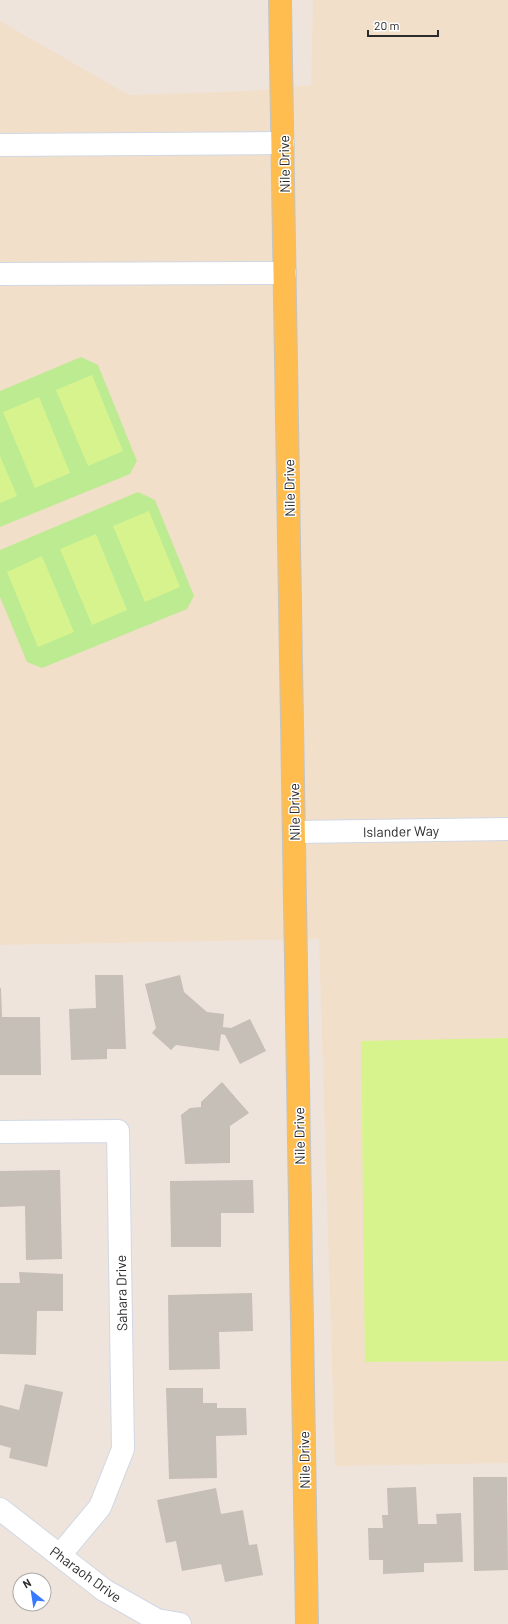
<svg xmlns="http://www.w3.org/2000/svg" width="508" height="1624" viewBox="0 0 508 1624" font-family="Barlow,sans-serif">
<rect width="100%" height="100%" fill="#eee4dc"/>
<!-- education -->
<path fill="#f2dfc9" d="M313 0H508V1463L335 1466 319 939 0 945V21L129 95 248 91 311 85Z"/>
<!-- green -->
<g fill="#bdeb92">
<path d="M81 357 98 365 137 461 130 474 0 527V391Z"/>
<path d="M138 492 155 500 194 596 187 609 42 668 27 662 0 597V550Z"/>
</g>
<!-- pitch -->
<g fill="#d7f38d">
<path d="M92 375 123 451 88 466 56 390Z"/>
<path d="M39 397 70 473 35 488 3 412Z"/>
<path d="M0 456 17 496 0 503Z"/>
<path d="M149 511 180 587 145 602 113 526Z"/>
<path d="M96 534 127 610 92 625 60 549Z"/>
<path d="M42 556 74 632 38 647 7 572Z"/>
<path d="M508 1038V1361L365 1362 361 1041Z"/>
</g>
<!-- building -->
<g fill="#c6bfb7">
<path d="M95 975H123L126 1049H107V1059L71 1060 69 1009 96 1008Z"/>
<path d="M180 975 184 992 207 1012 224 1014 223 1027 231 1028 250 1019 266 1051 240 1064 225 1035 221 1034 219 1051 176 1045 171 1050 152 1033 156 1028 145 984Z"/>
<path d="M0 988H1L2 1017H40L41 1075H0Z"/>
<path d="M222 1082 249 1113 230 1126V1163L185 1164 181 1115 190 1108 201 1107V1102Z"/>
<path d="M60 1170 62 1259 26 1260 25 1206 0 1207V1171Z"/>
<path d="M253 1180 254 1213H221V1247H171L170 1181Z"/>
<path d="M19 1272 63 1274V1311H37L36 1355 0 1354V1283H20Z"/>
<path d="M252 1293 253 1331 219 1332 220 1369 169 1370 168 1295Z"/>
<path d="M25 1384 63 1392 47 1467 9 1458 11 1448 0 1445V1405L19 1410Z"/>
<path d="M166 1388H203V1403H217V1408H246L247 1435 216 1436 217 1478 169 1479Z"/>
<path d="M473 1477H507L508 1570 474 1571Z"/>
<path d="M416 1487 418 1524H437L436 1514 461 1513 463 1562 424 1563V1572L383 1574V1560H369L368 1528H383L382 1515H388L387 1488Z"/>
<path d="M216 1488 221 1514 243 1510 249 1545 257 1544 263 1575 225 1582 221 1564 182 1571 176 1541 166 1543 157 1500Z"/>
</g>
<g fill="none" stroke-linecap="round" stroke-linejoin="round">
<!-- minor casing -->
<g stroke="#d1d8e5" stroke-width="24">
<g id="minor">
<path d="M0 145 283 143"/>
<path d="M0 274 285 273"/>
<path d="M294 832 508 829"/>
<path d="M0 1132 118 1131 123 1449 100 1507 60 1555"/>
<path d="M0 1509 104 1590 157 1620 180 1624"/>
</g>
</g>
<!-- major casing -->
<g stroke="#c4c4c4" stroke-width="24">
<path id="major" d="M280 0 307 1624"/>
</g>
<!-- minor -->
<use href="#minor" stroke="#fff" stroke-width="22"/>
<!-- major -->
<use href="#major" stroke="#ffbd50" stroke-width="22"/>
</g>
<g text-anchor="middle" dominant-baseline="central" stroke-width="3" stroke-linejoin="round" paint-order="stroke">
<!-- street labels -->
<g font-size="14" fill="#2b2b2b" stroke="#fff">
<text transform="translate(284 164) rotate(-91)">Nile Drive</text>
<text transform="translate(289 488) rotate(-91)">Nile Drive</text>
<text transform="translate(294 812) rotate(-91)">Nile Drive</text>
<text transform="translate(401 831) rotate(-1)">Islander Way</text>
<text transform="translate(299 1136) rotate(-91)">Nile Drive</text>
<text transform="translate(121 1293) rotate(-91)">Sahara Drive</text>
<text transform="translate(304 1460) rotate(-91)">Nile Drive</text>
<text transform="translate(86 1574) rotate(36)">Pharaoh Drive</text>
</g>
</g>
<!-- north arrow -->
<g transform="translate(32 1592) rotate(330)"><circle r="19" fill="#ffffff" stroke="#aaaaaa"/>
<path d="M0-3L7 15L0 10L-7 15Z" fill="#387aff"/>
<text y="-6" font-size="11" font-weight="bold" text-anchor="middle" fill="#2b2b2b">N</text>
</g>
<!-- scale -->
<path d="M368 30v6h70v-6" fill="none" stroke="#2b2b2b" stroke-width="2"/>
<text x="374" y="30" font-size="12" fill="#2b2b2b" stroke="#ffffff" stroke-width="3" paint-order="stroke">20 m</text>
</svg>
